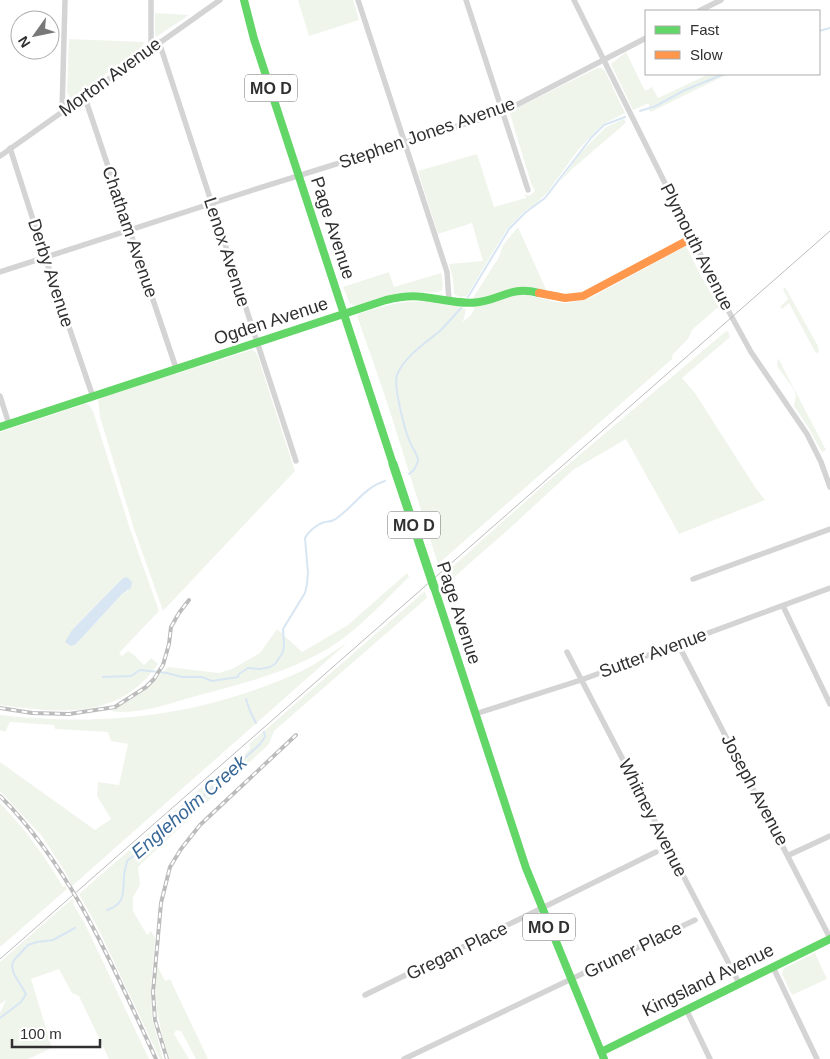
<svg xmlns="http://www.w3.org/2000/svg" width="830" height="1059" viewBox="0 0 830 1059" font-family="Helvetica,sans-serif">
<rect width="100%" height="100%" fill="#fff"/>
<!-- green -->
<g fill="#f0f5ec" fill-rule="evenodd">
<path d="M298 0H353L359 20 309 36Z"/>
<path d="M155 13 189 15 156 37 155 34Z"/>
<path d="M69 39 144 42 142 48 72 98H70L67 92Z"/>
<path d="M626 52 645 91 652 87 658 98 709 74H728L651 112 649 110V103L633 110 611 64Z"/>
<path d="M597 68H601L605 71 625 113 605 123 600 127 578 150 547 193 533 206 526 210 507 229 466 297 463 296 462 298 454 294 453 279 449 264 483 261 472 223 438 234 418 171 477 154 494 207 526 198 525 194 529 196 535 191 531 183 510 114 513 110Z"/>
<path d="M624 119 626 122 620 128 572 169 559 183 581 152 606 127Z"/>
<path d="M518 227 548 294 537 289 477 299 473 298 499 257 503 245Z"/>
<path d="M686 246 702 278 721 310 720 311 717 308 692 330 688 339 673 354 672 359 438 564 385 396 357 316 358 314C399 301 415 298 458 305L457 307 466 309 463 322 471 315 475 307 516 295 524 294 551 301 564 303 575 302 592 297Z"/>
<path d="M389 272 394 287 441 273 443 284 442 290C435 295 423 291 415 292 394 292 375 300 356 306L350 304 343 287Z"/>
<path d="M785 287 818 346 819 352 816 353 814 350 789 303 782 309 780 307 788 299 783 289Z"/>
<path d="M728 331 730 337 682 378 695 393 755 487 765 500 679 534 626 439 573 470 510 528 445 585 442 576 545 484 725 332Z"/>
<path d="M251 350H253L257 354 295 471 163 611 134 529 100 417 98 400 103 397Z"/>
<path d="M778 358 826 450 822 452 808 427 794 406 796 395 793 388 777 366Z"/>
<path d="M85 404H88L93 411 130 529 159 611 119 653 122 656 128 651 133 654 144 665 151 658 158 664C118 721 60 713 0 705V432ZM127 577 128 591 122 594 76 644 72 630 123 578Z"/>
<path d="M407 573 409 577C386 599 364 624 338 642 294 672 240 684 189 698 165 705 137 715 111 711 134 700 150 685 168 667L219 673 232 669 260 653 277 629 302 652 348 625Z"/>
<path d="M425 591 427 598 274 731 269 744 138 867 140 885 133 897V911L147 935 151 931 155 938 151 987 152 1018 163 1059H160L99 930 79 894 225 767 228 769 250 749 249 744Z"/>
<path d="M347 643 72 886 66 873 42 836 0 791V762L95 830 111 819 97 796 98 782 119 785 128 744 111 741 108 732 55 729 54 725 10 722 5 732 0 730V715C108 727 202 716 302 671 318 663 332 652 347 643Z"/>
<path d="M0 803C25 829 45 856 63 887L65 886 67 889 0 947Z"/>
<path d="M72 899 74 901 73 904 85 924 149 1059H109L79 996 72 993 59 969 31 979 52 1048 28 1059H0V1013L6 1000 0 1004V962Z"/>
<path d="M815 953 827 979 792 995 782 974 784 968Z"/>
<path d="M157 965 165 981 170 979 208 1059H196L181 1031 176 1030 174 1034 189 1059H169C159 1025 152 1001 157 965Z"/>
</g>
<!-- water -->
<path fill="#d8e6f3" d="M127 577 132 582 131 588 122 594 76 644 71 646 65 642 72 630 123 578Z"/>
<g fill="none" stroke-linecap="round" stroke-linejoin="round">
<!-- stream -->
<g stroke="#d8e6f3" stroke-width="2">
<path d="M819 31 830 28"/>
<path d="M640 111 656 106 685 90 724 74"/>
<path d="M468 297 509 229 526 212 545 198 591 138 604 125 625 117"/>
<path d="M409 474 414 470C415 467 418 463 418 460 417 453 412 448 410 442 405 431 393 386 397 375 404 357 425 343 440 331 447 324 454 316 461 308"/>
<path d="M103 677 131 676 140 670 167 673 182 677H202L212 681 238 677 239 674 248 668 260 669 270 667 275 664 283 652 284 645 283 629 305 593 307 584 308 573 305 538C308 532 316 525 322 523 326 521 330 522 334 520 352 509 364 487 385 481"/>
<path d="M246 699 250 711 256 723"/>
<path d="M107 910C125 904 123 894 124 877 124 872 126 867 127 861L150 843 161 829 184 817 195 804 260 744 265 737 264 732"/>
<path d="M0 1018 21 1002 26 994 14 974 12 966 14 960 28 945 37 942 53 940 75 928"/>
</g>
<!-- street -->
<g stroke="#d4d4d4" stroke-width="5.5">
<path d="M151 0V48"/>
<path d="M358 0 447 272 449 300"/>
<path d="M466 0 528 190"/>
<path d="M574 0 728 310 751 352 807 434 821 462 830 487"/>
<path d="M699 11 721 0"/>
<path d="M159 42 296 461"/>
<path d="M84 95 176 368"/>
<path d="M62 112 65 0"/>
<path d="M10 148 45 257 93 397"/>
<path d="M0 156 220 0"/>
<path d="M0 272 253 190 503 112 646 38"/>
<path d="M0 396 9 424"/>
<path d="M693 579 830 529"/>
<path d="M783 606 830 704"/>
<path d="M678 644 830 938"/>
<path d="M567 652 739 983"/>
<path d="M475 714 581 680 830 588"/>
<path d="M789 855 830 836"/>
<path d="M773 967 817 1059"/>
<path d="M365 995 656 852"/>
<path d="M686 1009 710 1059"/>
<path d="M404 1059 695 920"/>
</g>
<!-- fast -->
<g stroke="#63d668" stroke-width="8">
<path d="M244 0 254 39 393 464"/>
<path d="M0 427 386 300C398 297 411 295 424 297 442 299 461 305 479 302 504 298 511 286 539 293"/>
<path d="M434 587 526 868 604 1059"/>
<path d="M601 1052 830 939"/>
</g>
<!-- slow -->
<path stroke="#ff974d" stroke-width="8" d="M539 293 565 298 583 296 692 238"/>
<!-- tram -->
<path stroke="#bcbcbc" stroke-width="1" d="M0 959 830 231"/>
<!-- rail casing -->
<g stroke="#bcbcbc" stroke-width="4">
<g id="rail">
<path d="M0 708 32 713 69 714 115 707 146 687 154 679 163 665 169 644 171 627 179 613 189 600"/>
<path d="M0 796C73 869 113 967 156 1059"/>
<path d="M167 1059 155 1020 153 992 161 903 170 867 181 849 200 825 296 735"/>
</g>
</g>
<!-- rail -->
<use href="#rail" stroke="#fff" stroke-width="2" stroke-dasharray="5.5" stroke-linecap="butt"/>
<!-- fast-bridge -->
<path stroke="#63d668" stroke-width="9" d="M393 464 434 587"/>
</g>
<g text-anchor="middle" dominant-baseline="central" stroke-width="5" stroke-linejoin="round" paint-order="stroke">
<!-- shield labels -->
<g fill="#fff" stroke="#6e6e6e" stroke-width="1">
<rect x="245" y="74.5" width="52" height="27" rx="4"/>
<rect x="388" y="511.5" width="52" height="27" rx="4"/>
<rect x="523" y="913.5" width="52" height="27" rx="4"/>
</g>
<g font-size="16" font-weight="bold" fill="#303030">
<text x="271" y="88">MO D</text>
<text x="414" y="525">MO D</text>
<text x="549" y="927">MO D</text>
</g>
<!-- street labels -->
<g font-size="18" fill="#303030" stroke="#fff">
<text transform="translate(110 77) rotate(-36)">Morton Avenue</text>
<text transform="translate(427 133) rotate(-19)">Stephen Jones Avenue</text>
<text transform="translate(333 228) rotate(72)">Page Avenue</text>
<text transform="translate(130 232) rotate(71)">Chatham Avenue</text>
<text transform="translate(697 247) rotate(63)">Plymouth Avenue</text>
<text transform="translate(227 252) rotate(72)">Lenox Avenue</text>
<text transform="translate(51 273) rotate(72)">Derby Avenue</text>
<text transform="translate(271 321) rotate(-18)">Ogden Avenue</text>
<text transform="translate(459 613) rotate(72)">Page Avenue</text>
<text transform="translate(653 653) rotate(-20)">Sutter Avenue</text>
<text transform="translate(755 790) rotate(62)">Joseph Avenue</text>
<text transform="translate(653 818) rotate(63)">Whitney Avenue</text>
<text transform="translate(633 950) rotate(-26)">Gruner Place</text>
<text transform="translate(457 951) rotate(-26)">Gregan Place</text>
<text transform="translate(708 980) rotate(-26)">Kingsland Avenue</text>
</g>
<!-- water labels -->
<g font-size="19" font-style="italic" fill="#386897" stroke="#fff">
<text transform="translate(189 807) rotate(-41)">Engleholm Creek</text>
</g>
</g>
<!-- legend -->
<rect x="645" y="10" width="175" height="65" fill="#ffffff" stroke="#acacac"/>
<rect x="655" y="26" width="25" height="8" fill="#63d668" stroke="#acacac"/>
<text x="690" y="35" font-size="15" fill="#303030">Fast</text>
<rect x="655" y="51" width="25" height="8" fill="#ff974d" stroke="#acacac"/>
<text x="690" y="60" font-size="15" fill="#303030">Slow</text>
<!-- north arrow -->
<g transform="translate(35 35) rotate(237)"><circle r="24" fill="#ffffff" stroke="#acacac"/>
<path d="M0-4L9 19L0 12L-9 19Z" fill="#787878"/>
<text y="-8" font-size="14" font-weight="bold" text-anchor="middle" fill="#303030">N</text>
</g>
<!-- scale -->
<path d="M12 1039v8h88v-8" fill="none" stroke="#303030" stroke-width="2.5"/>
<text x="20" y="1039" font-size="15" fill="#303030" stroke="#ffffff" stroke-width="4" paint-order="stroke">100 m</text>
</svg>
